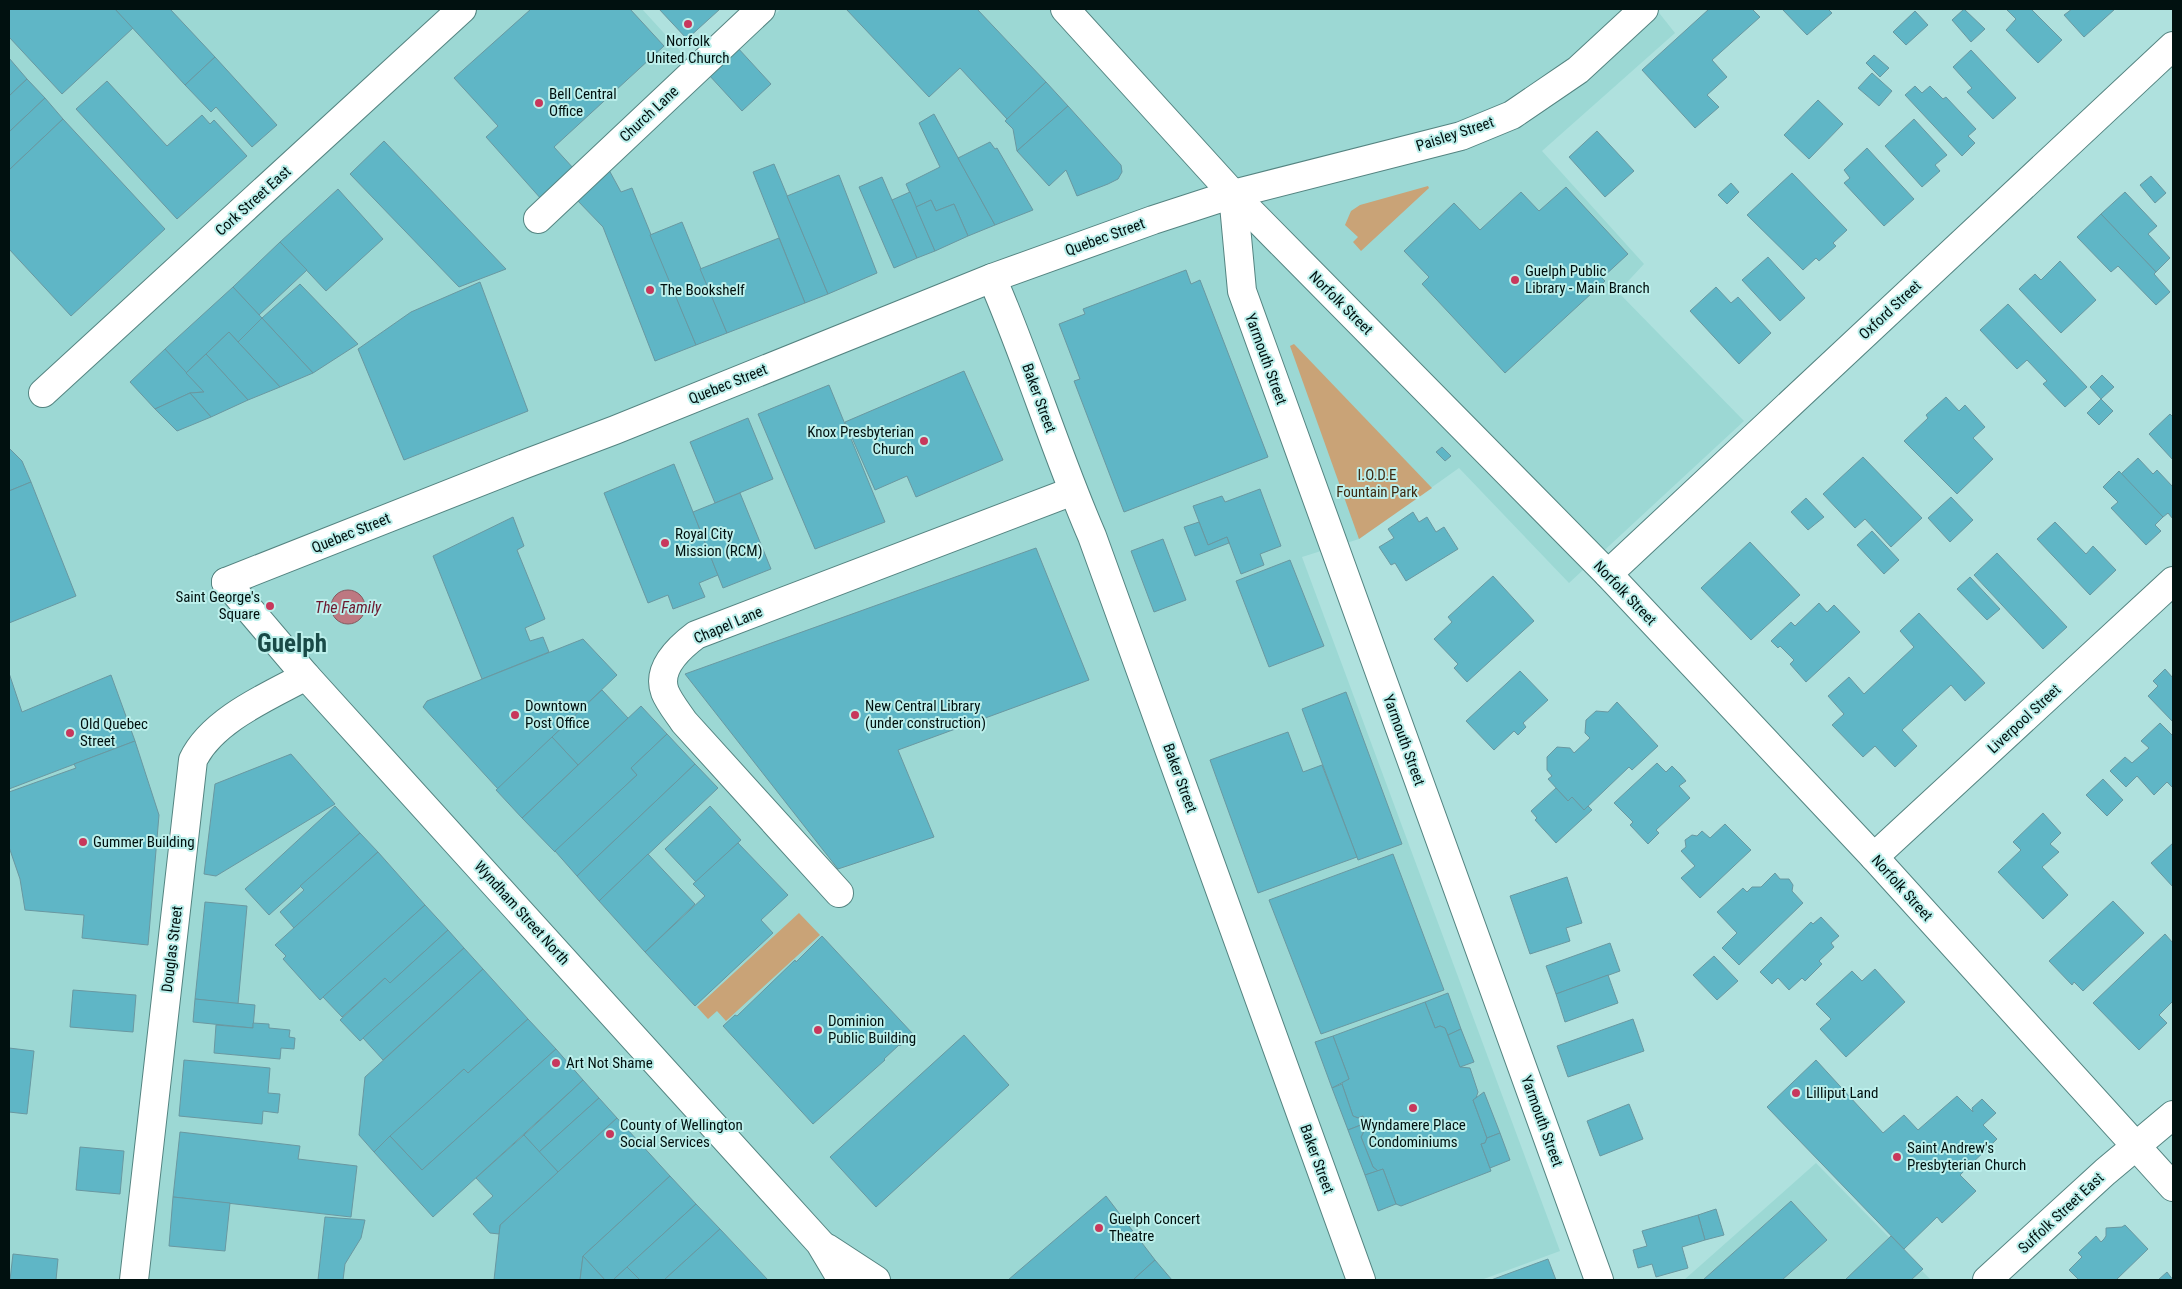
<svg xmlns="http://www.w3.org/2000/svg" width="2182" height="1289" viewBox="0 0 2182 1289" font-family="'Roboto Condensed',sans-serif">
<rect width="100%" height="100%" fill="#afe1de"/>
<!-- built -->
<g fill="#9cd8d4">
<path d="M9 9H642L705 78 781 9H1656L1675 33 1542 151 1644 264 1618 292 1744 421 1569 583 1459 468 1359 539 1302 557 1560 1251 1481 1280H9Z"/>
<path d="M1816 1163 1930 1279 1684 1280Z"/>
</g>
<!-- green -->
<g fill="#c9a377">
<path d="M1428 186 1429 188 1361 251 1353 242 1358 237 1345 225 1351 211 1360 205Z"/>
<path d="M1294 344 1432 488 1359 539 1290 346Z"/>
<path d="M799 913 820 935 726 1021 717 1011 708 1019 697 1007Z"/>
</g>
<!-- water -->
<circle fill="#bd7881" stroke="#85595f" cx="348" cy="607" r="17"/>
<!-- building -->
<g fill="#5fb6c6" stroke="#6998a1">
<path d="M9 9H115L133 28 62 94 9 37Z"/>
<path d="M115 9H170L215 57 185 85Z"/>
<path d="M531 9H630L664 46 554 147 574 169 542 200 486 137 498 126 454 78Z"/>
<path d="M659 9H720L687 39Z"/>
<path d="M846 9H977L1046 82 1007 119 960 68 929 97Z"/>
<path d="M1709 9H1752L1760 17 1712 60 1727 77 1707 95 1719 107 1695 128 1642 70Z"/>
<path d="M1782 9H1828L1832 13 1807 35Z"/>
<path d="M1964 9 1985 29 1971 42 1952 20Z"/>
<path d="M2006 9H2031L2062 40 2038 63 2006 30 2016 19Z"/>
<path d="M2072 9H2115L2084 37 2064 15Z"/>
<path d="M1915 11 1928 25 1906 45 1893 32Z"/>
<path d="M737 47 771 84 742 111 708 74Z"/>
<path d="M1971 50 2016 98 1993 119 1967 92 1972 88 1953 67Z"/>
<path d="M1874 55 1889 68 1880 77 1866 63Z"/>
<path d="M215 57 277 125 252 147 216 107 211 112 185 85Z"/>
<path d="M9 58 27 79 9 96Z"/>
<path d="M1872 73 1892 91 1879 106 1858 88Z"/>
<path d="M27 79 45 98 9 132V96Z"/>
<path d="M107 81 167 146 202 115 210 124 214 120 247 156 177 219 76 109Z"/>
<path d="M1046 82 1068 106 1017 151 1013 129 1005 121Z"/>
<path d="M1915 86 1922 93 1930 86 1943 99 1946 97 1976 129 1968 136 1975 143 1962 156 1905 95Z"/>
<path d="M45 98 63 119 9 170V132Z"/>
<path d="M1818 100 1843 124 1809 159 1784 135Z"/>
<path d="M1068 106 1121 165 1122 172 1118 179 1108 184 1077 196 1066 170 1049 186 1017 151Z"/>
<path d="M934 114 995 225 968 236 954 204 936 211 931 200 916 207 906 184 940 167 919 123Z"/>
<path d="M63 119 165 229 71 316 9 249V170Z"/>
<path d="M1914 119 1947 155 1935 165 1940 171 1922 187 1885 146Z"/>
<path d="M1597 131 1634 171 1605 197 1569 157Z"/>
<path d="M384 141 506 269 459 287 350 174Z"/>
<path d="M990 142 995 149 997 148 1033 210 995 225 958 158Z"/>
<path d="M1867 148 1914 199 1884 226 1844 183 1850 178 1844 170Z"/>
<path d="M774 164 828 294 805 303 753 172Z"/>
<path d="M609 170 621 192 632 188 696 345 655 361 603 227 577 200Z"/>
<path d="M1792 173 1847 230 1833 243 1836 246 1819 261 1816 258 1803 270 1747 215Z"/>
<path d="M839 175 877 273 828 294 787 196Z"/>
<path d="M2151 176 2166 193 2155 203 2140 185Z"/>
<path d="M882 177 917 258 894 268 859 187Z"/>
<path d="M1731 183 1739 192 1727 204 1718 195Z"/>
<path d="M1566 187 1628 254 1602 278 1605 281 1505 373 1422 284 1429 277 1404 251 1454 203 1480 230 1521 192 1539 211Z"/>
<path d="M338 189 383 239 326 291 280 242Z"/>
<path d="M910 192 935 251 917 258 892 200Z"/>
<path d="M2125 192 2157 226 2148 234 2170 258 2156 272 2101 214Z"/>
<path d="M931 200 936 211 954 204 968 236 935 251 916 207Z"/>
<path d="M2101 214 2156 272 2154 274 2170 292 2156 305 2118 266 2111 272 2077 237Z"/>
<path d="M682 222 727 333 696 345 650 235Z"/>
<path d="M779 238 805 303 727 333 700 269Z"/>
<path d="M280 242 307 270 259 315 233 287Z"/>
<path d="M1768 257 1805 298 1780 321 1742 280Z"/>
<path d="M2060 261 2096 300 2061 333 2019 289 2035 274 2041 280Z"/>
<path d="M1186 270 1191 284 1200 280 1268 457 1124 512 1074 381 1080 379 1059 324 1085 314 1083 309Z"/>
<path d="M480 282 528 411 404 460 358 349 411 312Z"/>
<path d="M300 284 358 344 313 373 262 318Z"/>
<path d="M233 287 262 318 238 342 229 332 186 373 165 349Z"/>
<path d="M1716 287 1731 303 1738 297 1771 333 1739 364 1690 311Z"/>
<path d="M2008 304 2087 387 2065 407 2043 384 2047 381 2027 360 2017 369 1980 330Z"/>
<path d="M262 318 313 373 280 387 238 342Z"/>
<path d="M229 332 238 342 280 387 248 400 206 354Z"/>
<path d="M165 349 204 392 190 393 155 409 130 382Z"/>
<path d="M206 354 248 400 211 417 190 393 204 392 186 373Z"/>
<path d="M964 371 1003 460 916 497 907 476 875 490 845 422Z"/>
<path d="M2102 375 2114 387 2101 399 2090 387Z"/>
<path d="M829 385 885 522 815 549 758 414Z"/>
<path d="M190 393 211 417 177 431 155 409Z"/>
<path d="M1946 397 1959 411 1965 405 1985 427 1973 438 1993 459 1957 494 1904 441 1928 418 1926 415Z"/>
<path d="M2101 399 2113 411 2099 425 2087 413Z"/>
<path d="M2170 414 2173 417V460L2149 434Z"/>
<path d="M748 418 773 479 715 503 690 442Z"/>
<path d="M1442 447 1451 456 1445 461 1436 452Z"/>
<path d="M9 448 22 461 31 482 9 491Z"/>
<path d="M1863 457 1922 518 1891 547 1865 519 1855 528 1823 494Z"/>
<path d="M2138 458 2153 474 2157 470 2173 487V519L2168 513 2163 517 2121 474Z"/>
<path d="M674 464 718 575 699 583 705 597 673 609 668 595 648 603 604 493Z"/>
<path d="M2119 471 2163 517 2155 525 2161 531 2146 545 2111 508 2118 502 2103 487Z"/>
<path d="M31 482 76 596 9 623V491Z"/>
<path d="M1260 489 1281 546 1260 554 1264 565 1241 574 1227 537 1208 545 1193 506 1222 496 1225 502Z"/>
<path d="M740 493 771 569 723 588 693 512Z"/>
<path d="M1951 497 1973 520 1950 542 1928 518Z"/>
<path d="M1806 498 1824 517 1808 530 1791 512Z"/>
<path d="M1413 512 1419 522 1427 517 1436 532 1444 527 1458 549 1406 581 1395 563 1391 565 1379 547 1394 538 1388 529Z"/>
<path d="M513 517 524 546 517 550 545 619 525 628 530 641 543 637 549 652 482 679 433 556Z"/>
<path d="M1199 522 1208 545 1227 537 1229 543 1195 556 1184 527Z"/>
<path d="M2055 522 2086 554 2093 546 2116 570 2090 595 2037 539Z"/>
<path d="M1872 531 1899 560 1884 574 1857 545Z"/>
<path d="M1163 539 1186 600 1154 612 1131 551Z"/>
<path d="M1750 542 1800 595 1751 640 1701 588Z"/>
<path d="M1036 548 1089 680 898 750 934 837 838 869 685 674Z"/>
<path d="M1997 553 2067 627 2043 649 1974 575Z"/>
<path d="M1290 560 1324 646 1269 667 1236 581Z"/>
<path d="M1493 576 1534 621 1467 682 1454 668 1458 664 1434 639 1452 622 1448 617Z"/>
<path d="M1970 577 2000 609 1987 620 1957 589Z"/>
<path d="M1819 603 1827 612 1834 605 1860 632 1806 682 1790 664 1794 660 1780 646 1778 648 1771 641 1791 622 1795 626Z"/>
<path d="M1919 613 1985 683 1965 701 1951 685 1902 730 1917 746 1895 767 1875 746 1863 757 1832 725 1844 714 1828 696 1849 677 1864 694 1914 647 1900 631Z"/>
<path d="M583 639 617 675 498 789 423 707 427 701Z"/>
<path d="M2165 669 2173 678V722L2148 696 2158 686 2153 681Z"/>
<path d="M1520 671 1548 700 1523 723 1526 727 1518 735 1514 731 1494 750 1466 721Z"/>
<path d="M9 673 22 712 111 675 135 741 9 789Z"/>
<path d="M602 690 628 718 578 765 552 737Z"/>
<path d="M1346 692 1402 844 1358 860 1302 709Z"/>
<path d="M1617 702 1658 746 1632 770 1629 767 1584 810 1572 797 1568 801 1548 779 1552 776 1547 770V757L1557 747 1570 748 1574 753 1590 738 1585 733 1586 720 1596 711 1608 712Z"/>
<path d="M641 706 667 734 631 768 637 775 555 852 522 818Z"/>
<path d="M2160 723 2173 736V788L2167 782 2154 795 2137 776 2126 787 2110 771 2125 757 2132 763 2149 748 2141 741Z"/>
<path d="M1288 732 1303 772 1322 765 1357 857 1258 893 1210 760Z"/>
<path d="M667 734 695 764 577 876 555 851 637 775 631 768Z"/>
<path d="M552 737 578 765 522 818 496 790Z"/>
<path d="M135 741 159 815 148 945 82 938 84 915 25 910 20 879 9 847V792L76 768 74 764Z"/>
<path d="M291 754 335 804 216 876 204 874 215 784Z"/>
<path d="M1657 763 1666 772 1672 766 1680 774 1686 781 1679 786 1690 798 1656 830 1659 833 1648 844 1630 825 1633 822 1614 803Z"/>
<path d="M695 764 718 788 599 901 577 876Z"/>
<path d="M2103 779 2123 800 2107 816 2086 795Z"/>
<path d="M1556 788 1568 801 1572 797 1584 810 1588 806 1592 810 1556 843 1535 820 1537 818 1531 811Z"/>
<path d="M335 806 360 833 269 915 245 889Z"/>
<path d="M710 806 741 840 696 882 665 849Z"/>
<path d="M2043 813 2061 833 2050 844 2059 852 2042 867 2068 895 2043 919 1998 872 2021 850 2013 842Z"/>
<path d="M1725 824 1751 850 1700 898 1681 878 1695 866 1681 851 1686 847 1685 840 1692 835 1697 836 1702 831 1710 838Z"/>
<path d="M360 833 378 852 294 928 280 912 304 890 300 886Z"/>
<path d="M738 843 788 895 761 920 773 933 695 1006 645 952 705 896 693 884Z"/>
<path d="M2173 843V887L2151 863Z"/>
<path d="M378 852 425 905 320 1000 283 959 286 956 275 945Z"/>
<path d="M648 854 695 904 645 952 599 901Z"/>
<path d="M1393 854 1444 990 1321 1034 1269 900Z"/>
<path d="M1775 873 1780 879H1789L1793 885 1792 891 1803 903 1739 965 1722 948 1737 933 1717 912 1743 888 1747 892 1752 887H1761Z"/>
<path d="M1567 877 1582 923 1566 928 1570 941 1530 954 1510 896Z"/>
<path d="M2113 901 2144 933 2083 991 2074 982 2072 985 2049 961Z"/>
<path d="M205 902 247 906 238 1004 195 999Z"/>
<path d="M425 905 448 930 390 983 385 978 342 1017 323 997Z"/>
<path d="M1821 917 1839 936 1831 943 1834 947 1819 961 1822 964 1805 981 1802 978 1789 990 1778 978 1772 984 1760 972 1811 922 1813 924Z"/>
<path d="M448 930 464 948 360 1041 340 1020 385 978 390 983Z"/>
<path d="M2165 934 2173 943V1001L2159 1015 2167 1023 2139 1050 2093 1003Z"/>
<path d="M822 936 913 1034 900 1046 899 1045 884 1059 885 1060 813 1124 723 1026 735 1015 737 1016 795 960 796 962Z"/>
<path d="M1610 943 1620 971 1556 994 1546 966Z"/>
<path d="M464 948 483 969 383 1060 363 1038Z"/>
<path d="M1714 956 1738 981 1717 1000 1693 975Z"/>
<path d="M483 969 528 1019 468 1073 464 1069 374 1152 359 1135 365 1077Z"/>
<path d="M1875 969 1905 1002 1846 1057 1820 1029 1831 1019 1816 1004 1852 971 1862 981Z"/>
<path d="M1608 975 1618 1003 1565 1022 1556 994Z"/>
<path d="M73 990 136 995 133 1032 70 1027Z"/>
<path d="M1448 993 1461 1029 1448 1035 1445 1028 1440 1026 1435 1028 1425 1002Z"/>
<path d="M195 999 255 1005 253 1028 193 1022Z"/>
<path d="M1425 1002 1435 1028 1440 1026 1445 1028 1460 1067 1470 1068 1478 1092 1476 1098 1473 1100 1487 1138 1485 1143 1481 1144 1491 1171 1401 1206 1396 1204 1383 1169 1378 1171 1373 1167 1361 1137 1364 1131 1368 1130 1363 1116 1358 1118 1353 1116 1342 1084 1343 1080 1349 1079 1333 1036Z"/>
<path d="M528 1019 556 1049 422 1170 390 1136 464 1069 468 1073Z"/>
<path d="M1633 1019 1644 1051 1568 1077 1557 1046Z"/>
<path d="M253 1023 269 1024V1028L290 1030 289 1037 295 1038 294 1049 281 1048 280 1059 214 1053 216 1025 253 1028Z"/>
<path d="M1461 1029 1474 1062 1460 1067 1448 1035Z"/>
<path d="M964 1035 1009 1085 876 1207 830 1157Z"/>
<path d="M1333 1036 1349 1079 1332 1088 1315 1042Z"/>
<path d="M9 1048 34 1051 27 1114 9 1112Z"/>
<path d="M556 1049 583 1080 433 1217 374 1152 390 1136 422 1170Z"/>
<path d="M184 1060 270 1068 268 1093 280 1094 278 1113 263 1111 262 1124 179 1116Z"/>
<path d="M1816 1060 1883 1133 1904 1115 1918 1130 1957 1096 1973 1112 1972 1108 1982 1099 1996 1113 1983 1125 1997 1139 1960 1175 1976 1191 1942 1223 1937 1217 1904 1249 1767 1107Z"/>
<path d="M583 1080 599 1098 539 1152 524 1135Z"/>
<path d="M1342 1084 1353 1116 1358 1118 1363 1116 1366 1123 1348 1130 1332 1088Z"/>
<path d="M1484 1092 1500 1133 1487 1138 1473 1100Z"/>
<path d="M599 1098 617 1118 558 1172 539 1152Z"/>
<path d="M1629 1104 1643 1139 1600 1156 1587 1121Z"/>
<path d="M617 1118 670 1176 583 1256 580 1280H494L500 1225Z"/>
<path d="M1366 1123 1368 1130 1364 1131 1361 1137 1373 1167 1378 1171 1365 1175 1348 1130Z"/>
<path d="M180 1132 300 1146 298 1159 357 1166 351 1217 173 1197Z"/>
<path d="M1500 1133 1510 1160 1490 1168 1481 1144 1485 1143 1487 1138Z"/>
<path d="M524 1135 558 1172 500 1225 499 1234 490 1233 473 1214 493 1196 476 1178Z"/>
<path d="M80 1147 124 1151 120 1194 76 1190Z"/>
<path d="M1383 1169 1396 1204 1378 1211 1365 1175Z"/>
<path d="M670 1176 696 1204 613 1280H605L583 1256Z"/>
<path d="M1106 1196 1155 1260 1133 1280H1008Z"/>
<path d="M173 1197 230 1203 225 1251 169 1246Z"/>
<path d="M1791 1201 1827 1240 1782 1280H1703Z"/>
<path d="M696 1204 720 1229 664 1280H640L627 1267Z"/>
<path d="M1716 1209 1724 1235 1705 1240 1698 1215Z"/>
<path d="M1698 1215 1705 1240 1682 1247 1688 1268 1656 1277 1652 1264 1638 1268 1633 1250 1647 1246 1642 1231Z"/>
<path d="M325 1217 365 1220 361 1238 345 1264 343 1280H318Z"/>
<path d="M2125 1225 2148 1249 2116 1280H2079L2069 1270 2082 1257 2078 1253 2096 1236 2101 1242 2104 1239 2106 1236V1228L2122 1227Z"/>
<path d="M720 1229 768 1280H664Z"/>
<path d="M1891 1236 1923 1269 1911 1280H1845Z"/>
<path d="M13 1254 58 1259 56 1280H10Z"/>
<path d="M583 1256 605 1280H580Z"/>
<path d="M1548 1259 1556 1280H1491Z"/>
<path d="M1155 1260 1172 1280H1133Z"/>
<path d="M627 1267 640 1280H613Z"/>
<path d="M2167 1272 2173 1280H2158Z"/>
</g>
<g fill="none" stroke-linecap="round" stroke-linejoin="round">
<!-- minor casing -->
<g stroke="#548481" stroke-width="30">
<g id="minor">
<path d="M538 219 761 9"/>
<path d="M992 278C1029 363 1055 451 1092 536L1361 1280"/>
<path d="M43 393 462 9"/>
<path d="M1608 574 2173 46"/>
<path d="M226 582 525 464 615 430 992 278 1153 220 1233 194 1242 291 1599 1280"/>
<path d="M1874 857 2173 581"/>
<path d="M839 893 684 722C678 713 669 702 665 692 656 668 680 647 696 635L1073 491"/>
<path d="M134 1280 193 760C212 720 269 696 306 676"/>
<path d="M1987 1280 2105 1172 2173 1115"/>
</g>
</g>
<!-- major casing -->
<g stroke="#548481" stroke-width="30">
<g id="major">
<path d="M1065 9 1233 194 1608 574 1874 857 2173 1187"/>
<path d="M1233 194 1461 136 1512 115 1578 70 1644 9"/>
<path d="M226 582 306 676 820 1243 842 1280"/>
<path d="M827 1248 876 1280"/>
</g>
</g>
<!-- minor -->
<use href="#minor" stroke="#fff" stroke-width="28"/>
<!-- major -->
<use href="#major" stroke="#fff" stroke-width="28"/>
</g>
<!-- markers -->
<g fill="#c8385c" stroke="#bcefeb" stroke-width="2">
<circle cx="688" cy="24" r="5"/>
<circle cx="539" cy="103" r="5"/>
<circle cx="1515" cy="280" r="5"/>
<circle cx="650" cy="290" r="5"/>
<circle cx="924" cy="441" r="5"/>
<circle cx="665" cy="543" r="5"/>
<circle cx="270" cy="606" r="5"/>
<circle cx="515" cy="715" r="5"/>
<circle cx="855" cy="715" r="5"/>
<circle cx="70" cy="733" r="5"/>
<circle cx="83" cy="842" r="5"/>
<circle cx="818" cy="1030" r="5"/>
<circle cx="556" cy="1063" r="5"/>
<circle cx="1796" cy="1093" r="5"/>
<circle cx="1413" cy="1108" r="5"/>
<circle cx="610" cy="1134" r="5"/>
<circle cx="1897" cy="1157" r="5"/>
<circle cx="1099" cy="1228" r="5"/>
</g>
<g text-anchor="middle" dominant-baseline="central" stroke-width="4" stroke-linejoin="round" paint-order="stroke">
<!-- poi labels -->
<g font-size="15" fill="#011110" stroke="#bcefeb" text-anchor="start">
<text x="688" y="41" text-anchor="middle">Norfolk<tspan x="688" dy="17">United Church</tspan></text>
<text x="549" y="94">Bell Central<tspan x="549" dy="17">Office</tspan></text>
<text x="1525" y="271">Guelph Public<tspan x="1525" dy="17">Library - Main Branch</tspan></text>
<text x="660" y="290">The Bookshelf</text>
<text x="914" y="432" text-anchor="end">Knox Presbyterian<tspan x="914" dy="17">Church</tspan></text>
<text x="675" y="534">Royal City<tspan x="675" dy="17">Mission (RCM)</tspan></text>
<text x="260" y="597" text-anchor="end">Saint George's<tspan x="260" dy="17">Square</tspan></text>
<text x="525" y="706">Downtown<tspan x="525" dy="17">Post Office</tspan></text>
<text x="865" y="706">New Central Library<tspan x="865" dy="17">(under construction)</tspan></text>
<text x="80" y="724">Old Quebec<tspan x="80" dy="17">Street</tspan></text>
<text x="93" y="842">Gummer Building</text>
<text x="828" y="1021">Dominion<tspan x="828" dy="17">Public Building</tspan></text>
<text x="566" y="1063">Art Not Shame</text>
<text x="1806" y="1093">Lilliput Land</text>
<text x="620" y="1125">County of Wellington<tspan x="620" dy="17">Social Services</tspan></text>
<text x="1413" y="1125" text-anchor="middle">Wyndamere Place<tspan x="1413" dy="17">Condominiums</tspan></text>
<text x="1907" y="1148">Saint Andrew's<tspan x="1907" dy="17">Presbyterian Church</tspan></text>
<text x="1109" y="1219">Guelph Concert<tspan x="1109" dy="17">Theatre</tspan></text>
</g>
<!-- street labels -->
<g font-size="15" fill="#011110" stroke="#bcefeb">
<text transform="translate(649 114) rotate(-43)">Church Lane</text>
<text transform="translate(1455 134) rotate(-18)">Paisley Street</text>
<text transform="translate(253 201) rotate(-42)">Cork Street East</text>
<text transform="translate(1105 237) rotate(-20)">Quebec Street</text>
<text transform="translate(1341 303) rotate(45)">Norfolk Street</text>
<text transform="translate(1890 310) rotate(-43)">Oxford Street</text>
<text transform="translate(1266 359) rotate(70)">Yarmouth Street</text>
<text transform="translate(728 384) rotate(-22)">Quebec Street</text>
<text transform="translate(1039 398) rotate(70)">Baker Street</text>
<text transform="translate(351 533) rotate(-22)">Quebec Street</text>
<text transform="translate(1625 593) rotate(46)">Norfolk Street</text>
<text transform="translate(728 625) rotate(-23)">Chapel Lane</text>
<text transform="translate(2024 719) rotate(-43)">Liverpool Street</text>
<text transform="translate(1404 740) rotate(70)">Yarmouth Street</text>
<text transform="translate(1180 778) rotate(70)">Baker Street</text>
<text transform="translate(1902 888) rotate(48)">Norfolk Street</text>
<text transform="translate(522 913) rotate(48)">Wyndham Street North</text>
<text transform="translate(172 949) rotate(-83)">Douglas Street</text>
<text transform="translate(1542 1121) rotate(70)">Yarmouth Street</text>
<text transform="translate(1317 1159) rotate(70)">Baker Street</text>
<text transform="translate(2061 1213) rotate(-43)">Suffolk Street East</text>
</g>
<!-- park labels -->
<g font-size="15" fill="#3e2b13" stroke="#bcefeb">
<text x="1377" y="475">I.O.D.E<tspan x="1377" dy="17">Fountain Park</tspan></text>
</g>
<!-- water labels -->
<g font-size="16" font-style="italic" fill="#6c182e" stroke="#bcefeb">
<text x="348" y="607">The Family</text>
</g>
<!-- town labels -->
<g font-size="25" font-weight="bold" fill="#194a47" stroke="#bcefeb">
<text x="292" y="643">Guelph</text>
</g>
</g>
<!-- border -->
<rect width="2182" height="1289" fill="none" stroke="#011110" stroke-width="20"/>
</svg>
